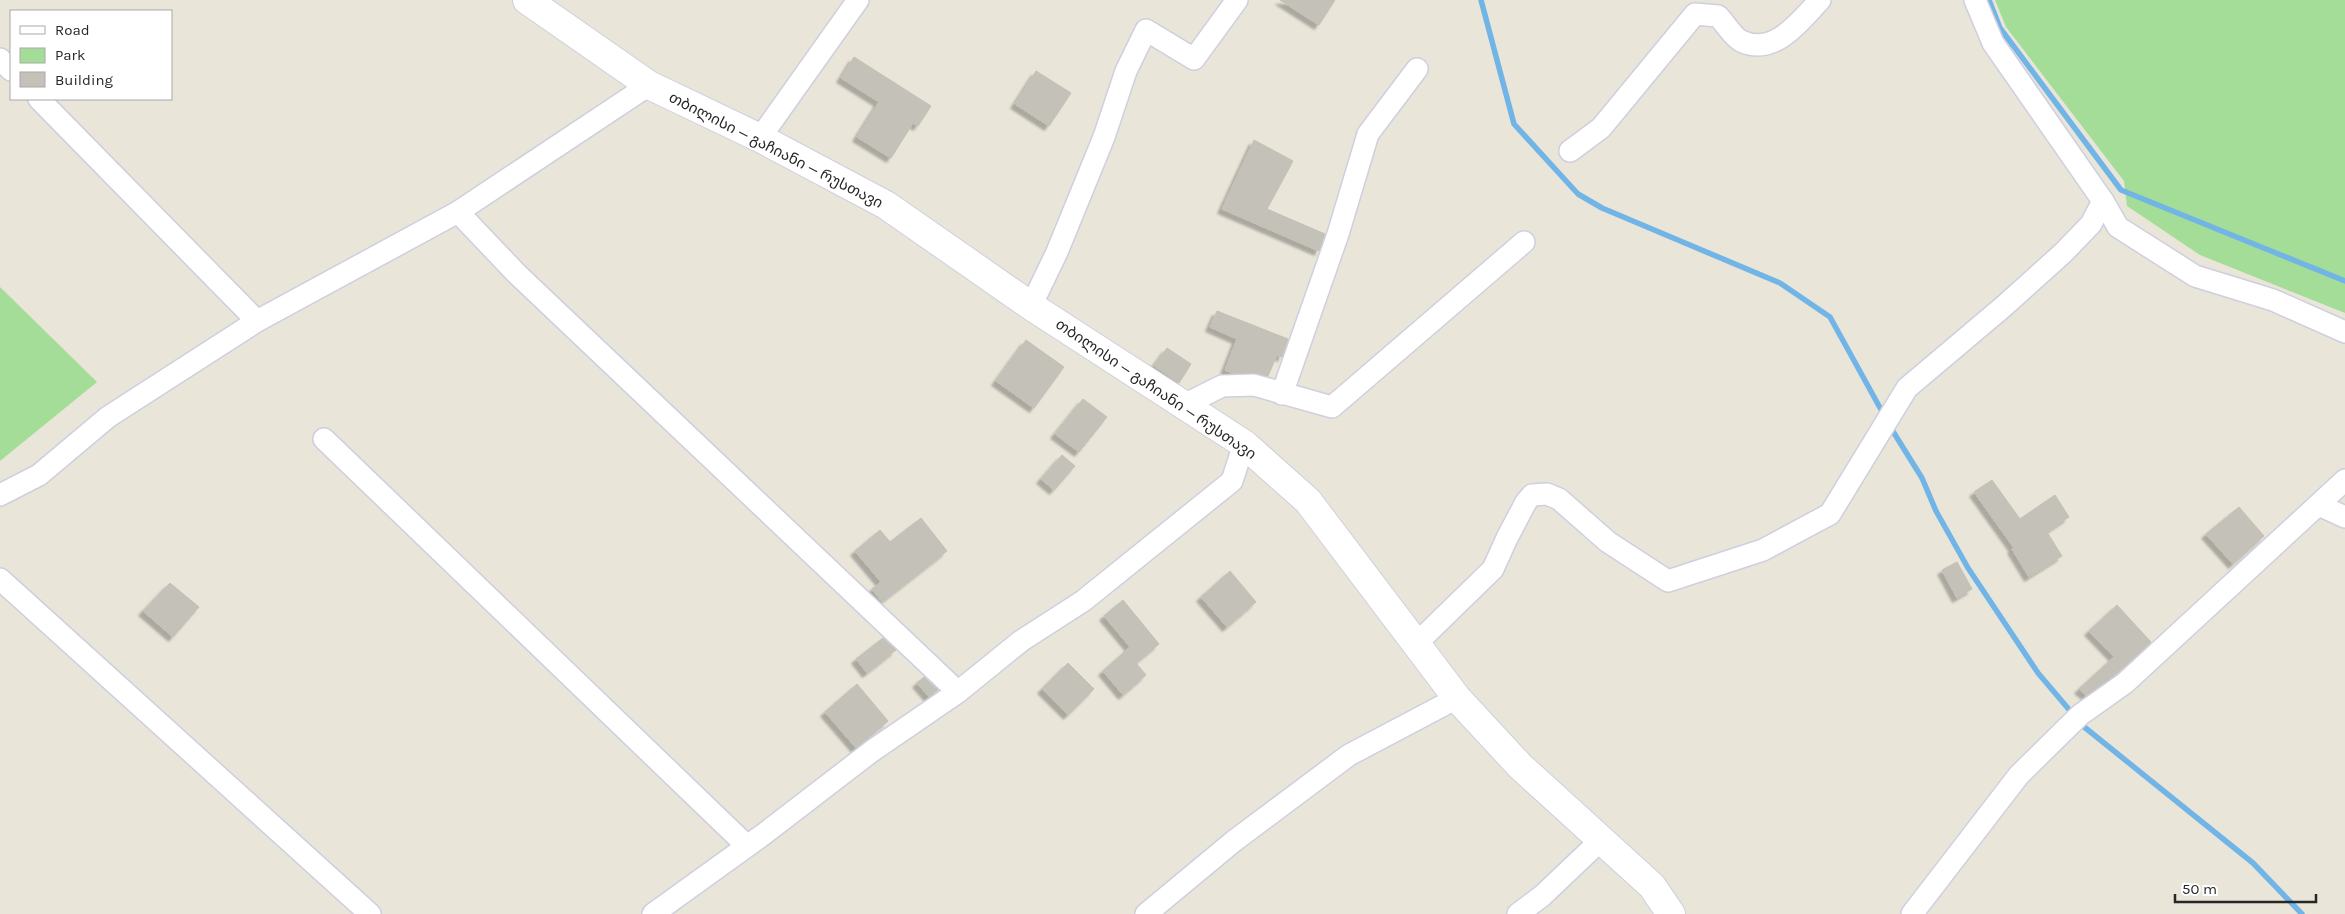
<svg xmlns="http://www.w3.org/2000/svg" width="2345" height="914" viewBox="0 0 2345 914" font-family="Karla,'Noto Sans Georgian',sans-serif">
<defs>
<filter id="shadow"><feDropShadow dx="-4.5" dy="4.5" stdDeviation="1" flood-color="#0004"/></filter>
</defs>
<rect width="100%" height="100%" fill="#e9e5d9"/>
<!-- green -->
<g fill="#a4dd98">
<path d="M1995 0H2345V313L2200 255 2127 206 2124 181 2006 27Z"/>
<path d="M0 287 97 382 0 461Z"/>
</g>
<g fill="none" stroke-linecap="round" stroke-linejoin="round">
<!-- stream -->
<g stroke="#71b4e6" stroke-width="5.5">
<path d="M1481 0 1514 124 1578 194 1602 208 1780 283 1830 317 1884 415"/>
<path d="M1989 0 2000 28 2121 190 2345 281"/>
<path d="M1889 425 1922 478 1936 511 1968 568 2038 673 2083 726 2253 863 2302 914"/>
</g>
</g>
<!-- building -->
<g fill="#c4c1b9" stroke="#c4c0b3" filter="url(#shadow)">
<path d="M1280 0H1335L1319 25Z"/>
<path d="M854 57 931 106 918 126 913 123 891 158 857 137 879 102 841 78Z"/>
<path d="M1036 71 1071 93 1049 126 1015 104Z"/>
<path d="M1254 140 1293 161 1267 209 1325 234 1319 251 1222 209Z"/>
<path d="M1217 311 1288 339 1282 357 1277 355 1268 376 1254 372 1232 373 1225 370 1237 339 1210 327Z"/>
<path d="M1026 340 1064 367 1034 408 996 381Z"/>
<path d="M1167 348 1191 364 1179 383 1154 366Z"/>
<path d="M1083 399 1107 417 1079 452 1055 434Z"/>
<path d="M1062 455 1075 466 1054 490 1041 479Z"/>
<path d="M1992 480 2020 519 2055 495 2069 517 2047 532 2062 556 2029 577 2012 549 2014 548 1974 492Z"/>
<path d="M2239 507 2264 536 2233 564 2206 534Z"/>
<path d="M921 518 947 551 882 602 872 589 881 582 855 551 880 530 890 542Z"/>
<path d="M1957 562 1972 589 1957 598 1942 570Z"/>
<path d="M1230 571 1256 602 1227 627 1201 597Z"/>
<path d="M170 583 199 607 173 637 143 611Z"/>
<path d="M1123 600 1159 644 1136 663 1146 675 1123 695 1103 671 1130 647 1104 616Z"/>
<path d="M2117 605 2151 642 2117 673 2086 695 2079 689 2114 657 2089 631Z"/>
<path d="M883 638 896 650 867 673 856 659Z"/>
<path d="M1068 663 1094 689 1068 715 1042 689Z"/>
<path d="M924 677 938 690 929 697 917 683Z"/>
<path d="M857 684 888 721 856 748 825 712Z"/>
</g>
<g fill="none" stroke-linecap="round" stroke-linejoin="round">
<!-- minor casing -->
<g stroke="#cecfdf" stroke-width="24">
<g id="minor">
<path d="M1975 0 1993 43 2103 201 2118 227 2195 276 2273 300 2345 332"/>
<path d="M0 59 11 70"/>
<path d="M649 85 458 212 517 274 958 692"/>
<path d="M39 99 257 321"/>
<path d="M760 138 858 0"/>
<path d="M1570 151 1601 128 1695 14 1718 16C1725 23 1733 37 1741 41 1774 57 1800 21 1820 0"/>
<path d="M1031 306 1057 252 1104 137 1126 71 1146 30 1194 59 1237 0"/>
<path d="M1282 394 1338 234 1368 134 1417 69"/>
<path d="M1184 405 1222 386 1254 385 1332 407 1524 242"/>
<path d="M324 439 747 846"/>
<path d="M0 495 39 475 108 417 257 321 458 212"/>
<path d="M2319 505 2345 517"/>
<path d="M0 579 370 914"/>
<path d="M1416 644 1493 569 1507 538 1526 502 1532 495 1547 494 1559 499 1608 542 1668 581 1763 550 1830 514 1907 388 2003 307 2063 253 2091 224 2103 201"/>
<path d="M653 914 764 834 872 751 958 692 1021 641 1083 601 1232 481 1244 444"/>
<path d="M1146 914 1234 841 1349 755 1457 698"/>
<path d="M1518 914 1542 896 1602 839"/>
<path d="M1912 914 2019 775 2080 715 2125 683 2345 480"/>
</g>
</g>
<!-- secondary casing -->
<g stroke="#cecfdf" stroke-width="30">
<path id="secondary" d="M527 0 649 85 760 138 886 205 1031 306 1244 444 1308 501 1457 698 1520 766 1652 886 1671 914"/>
</g>
<!-- minor -->
<use href="#minor" stroke="#fff" stroke-width="21"/>
<!-- secondary -->
<use href="#secondary" stroke="#fff" stroke-width="28"/>
</g>
<g text-anchor="middle" dominant-baseline="central" stroke-width="4" stroke-linejoin="round" paint-order="stroke">
<!-- street labels -->
<g font-size="15" fill="#272727" stroke="#fff">
<text transform="translate(776 150) rotate(27)">თბილისი — გაჩიანი — რუსთავი</text>
<text transform="translate(1156 389) rotate(34)">თბილისი — გაჩიანი — რუსთავი</text>
</g>
</g>
<!-- legend -->
<rect x="10" y="10" width="162" height="90" fill="#ffffff" stroke="#a9a9a9"/>
<rect x="20" y="26" width="25" height="8" fill="#ffffff" stroke="#a9a9a9"/>
<text x="55" y="35" font-size="15" fill="#272727">Road</text>
<rect x="20" y="48" width="25" height="15" fill="#a4dd98" stroke="#a9a9a9"/>
<text x="55" y="60" font-size="15" fill="#272727">Park</text>
<rect x="20" y="72" width="25" height="15" fill="#c4c1b9" stroke="#a9a9a9"/>
<text x="55" y="85" font-size="15" fill="#272727">Building</text>
<!-- scale -->
<path d="M2175 894v8h141v-8" fill="none" stroke="#272727" stroke-width="2.5"/>
<text x="2182" y="894" font-size="15" fill="#272727" stroke="#ffffff" stroke-width="4" paint-order="stroke">50 m</text>
</svg>
